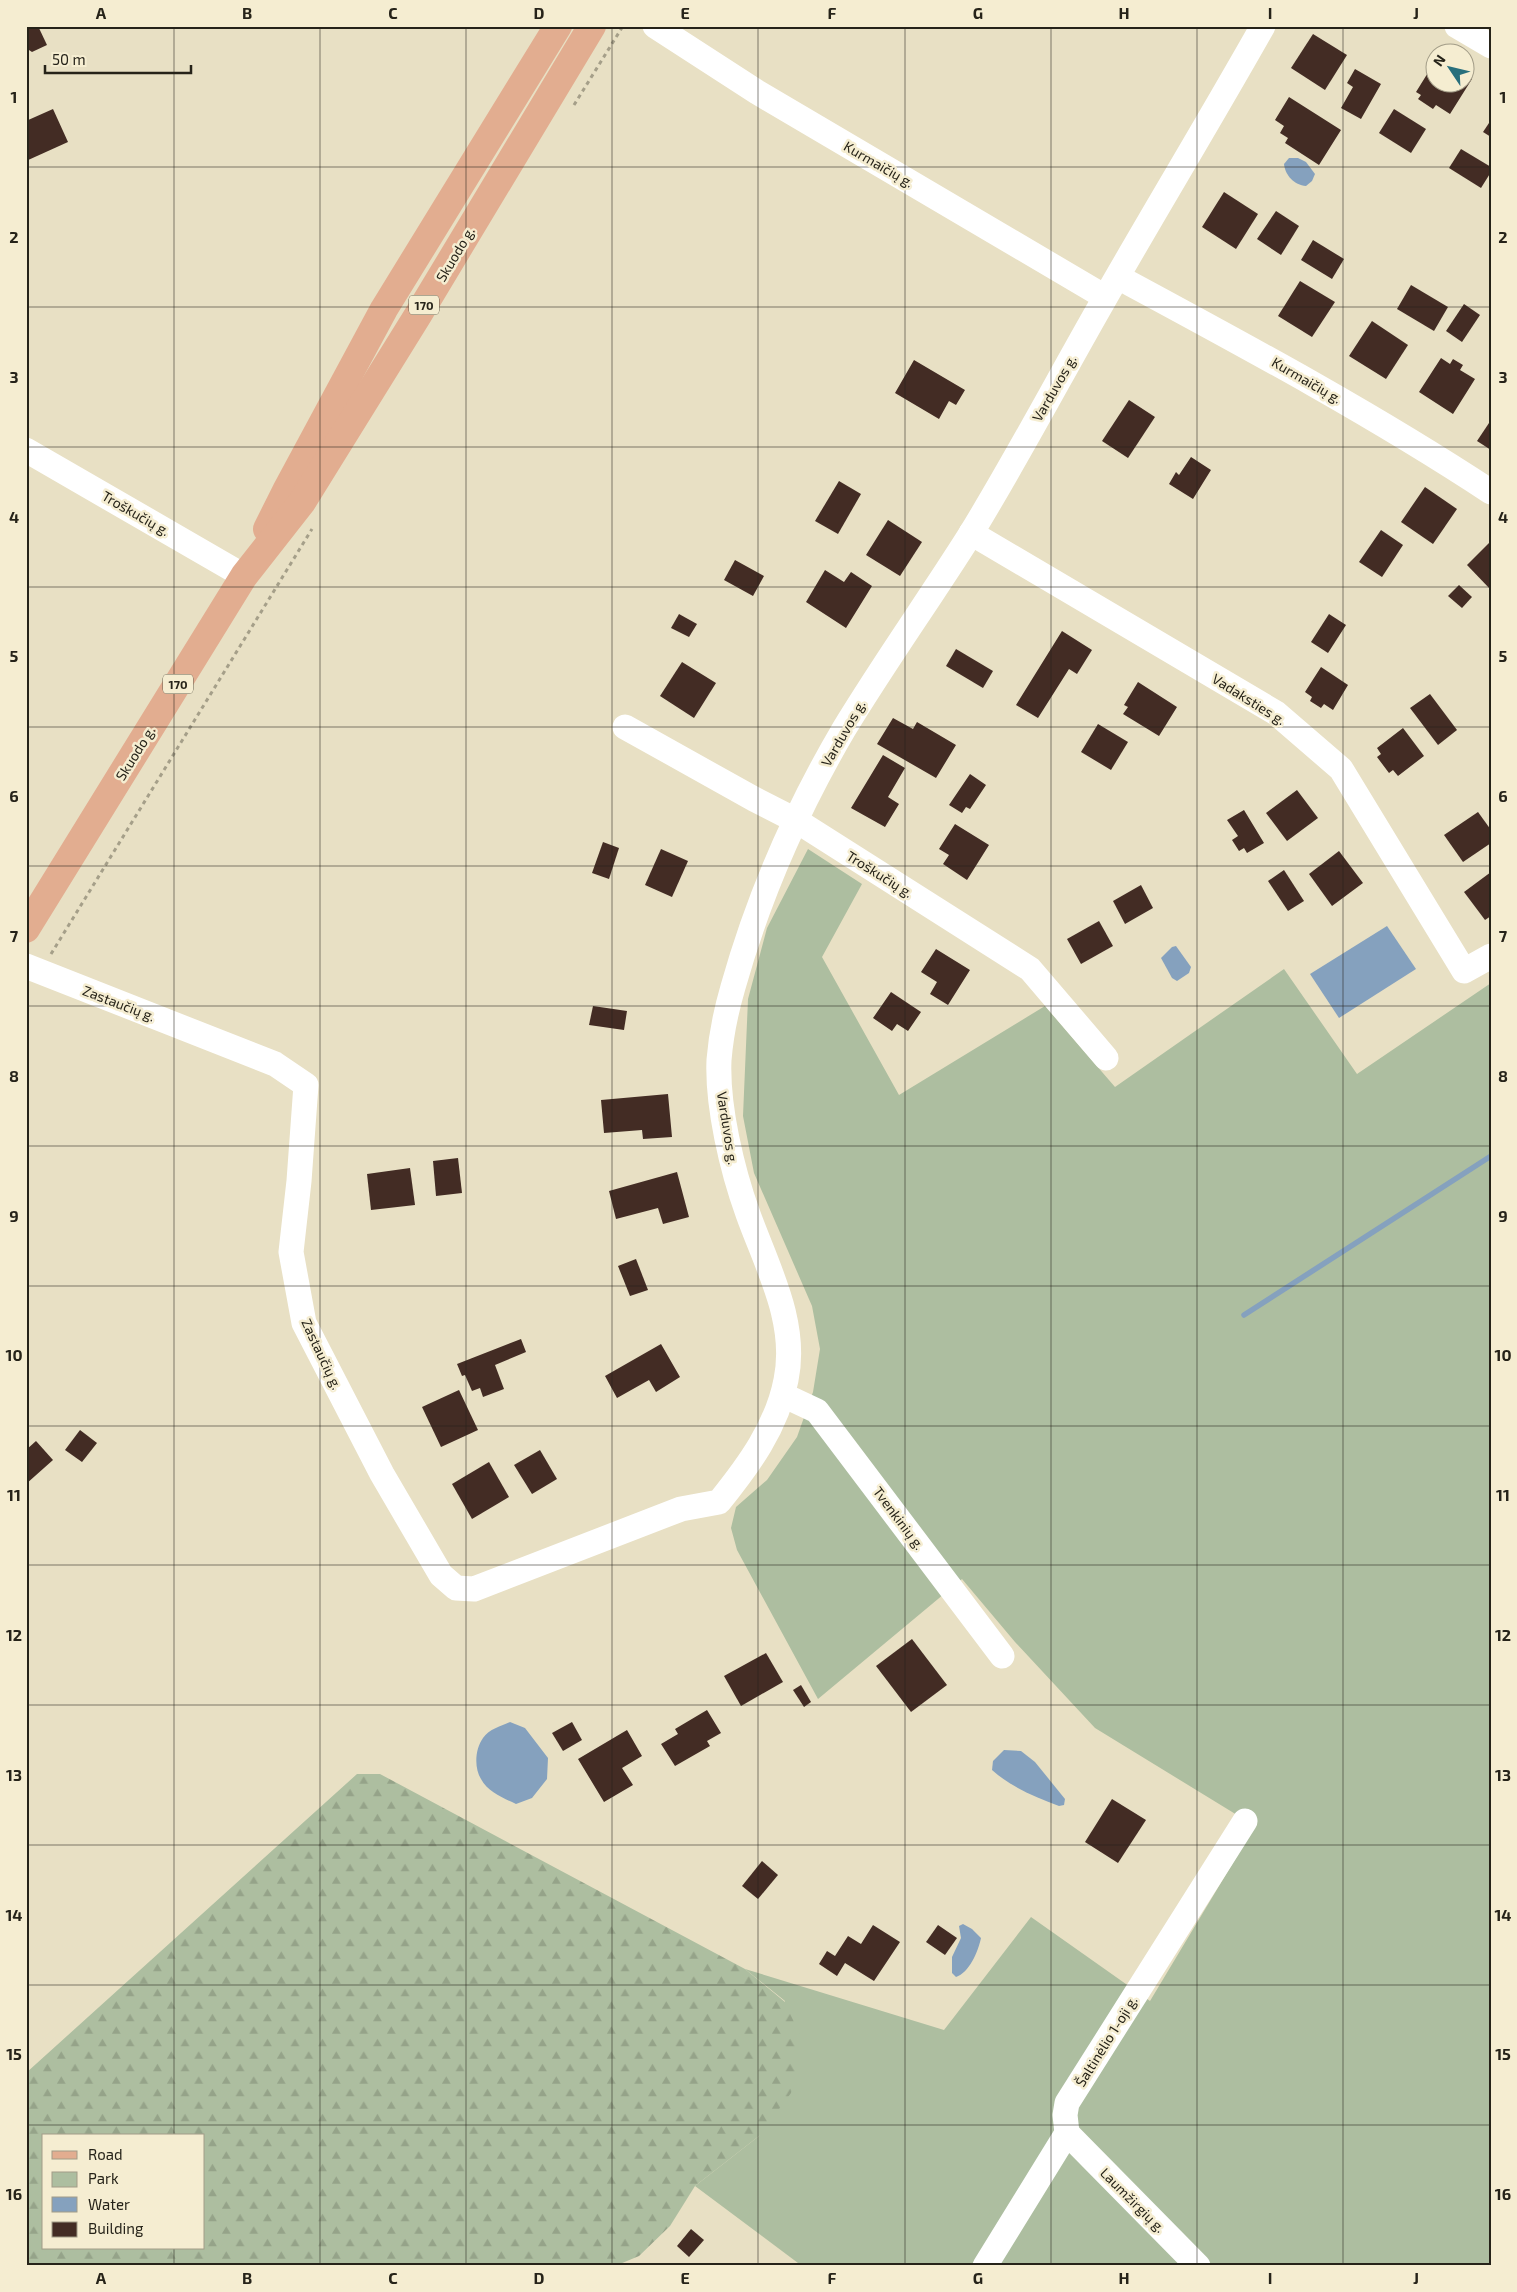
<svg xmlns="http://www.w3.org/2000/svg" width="1517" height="2292" viewBox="0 0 1517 2292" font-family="'Exo 2',sans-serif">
<defs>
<pattern id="forest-firs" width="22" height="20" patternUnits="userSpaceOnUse" patternTransform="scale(1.25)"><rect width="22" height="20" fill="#adbea0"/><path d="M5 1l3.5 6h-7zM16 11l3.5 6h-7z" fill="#95a389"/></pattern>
</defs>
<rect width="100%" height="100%" fill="#e8e0c4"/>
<!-- green -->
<path fill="#adbea0" d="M808 849 862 884 822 957 899 1095 1045 1006 1115 1087 1284 969 1357 1074 1491 983V2266H796L798 2263 695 2186 759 2136 785 2001 745 1969 944 2030 1031 1917 1150 2001 1255 1826 1095 1728 1015 1642 962 1579 818 1699 737 1550 731 1528 736 1507 767 1480 797 1437 813 1392 820 1349 812 1306 754 1173 743 1116 748 999 767 928Z"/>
<!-- forest -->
<path fill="url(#forest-firs)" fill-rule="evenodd" d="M357 1774H380L745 1969 785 2002 802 2040 791 2093 759 2136 695 2186 670 2226 639 2256 615 2266H26V2073ZM44 2136H204V2248H44Z"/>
<!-- water -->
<g fill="#85a1be">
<path d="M1289 158H1298L1306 162 1315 174 1312 181 1306 186C1294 185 1285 175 1284 164Z"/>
<path d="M1387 926 1416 969 1339 1018 1310 974Z"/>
<path d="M1176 946 1191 967 1189 973 1177 981 1172 978 1161 958 1172 947Z"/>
<path d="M510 1722 525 1728 548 1758 547 1779 532 1798 516 1804C503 1798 488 1792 481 1779 474 1768 475 1749 483 1738 489 1729 501 1726 510 1722Z"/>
<path d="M1004 1750 1021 1751 1035 1762 1065 1799 1064 1805 1059 1806C1035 1797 1011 1787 992 1770L993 1761Z"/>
<path d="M963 1924 972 1929 981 1938C978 1952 969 1973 956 1977L952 1973V1957L961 1938 959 1926Z"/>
</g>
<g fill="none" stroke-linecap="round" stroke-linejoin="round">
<!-- stream -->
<path stroke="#85a1be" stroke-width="5.5" d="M1244 1315 1491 1156"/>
</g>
<!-- building -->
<g fill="#432c24">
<path d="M31 26H38L47 45 32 52 26 48V28Z"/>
<path d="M1313 34 1347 55 1325 90 1291 68Z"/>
<path d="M1434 63V82H1464V74L1472 79 1450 114 1436 105 1433 109 1418 99 1421 95 1416 92Z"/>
<path d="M1355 69 1381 84 1361 119 1341 108 1353 87 1347 83Z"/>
<path d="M1289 97 1341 130 1319 165 1285 143 1288 138 1280 133 1284 126 1275 120Z"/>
<path d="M53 109 68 142 26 161V121Z"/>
<path d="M1394 109 1426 129 1411 153 1379 133Z"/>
<path d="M1491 120V137L1483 132Z"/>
<path d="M1461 149 1491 167V172L1481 188 1449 168Z"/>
<path d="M1224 192 1258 214 1236 249 1202 227Z"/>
<path d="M1276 211 1299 226 1281 255 1257 239Z"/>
<path d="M1313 240 1344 259 1332 279 1301 260Z"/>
<path d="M1300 281 1335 302 1312 337 1278 316Z"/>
<path d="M1411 285 1448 307 1434 331 1397 309Z"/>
<path d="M1464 304 1480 315 1462 342 1446 331Z"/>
<path d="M1372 321 1408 345 1386 379 1349 356Z"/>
<path d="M1441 358 1450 364 1453 359 1463 365 1460 370 1475 379 1453 414 1419 392Z"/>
<path d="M914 360 965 390 956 405 949 401 939 419 895 393Z"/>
<path d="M1129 400 1155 417 1128 458 1102 441Z"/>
<path d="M1491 420V450L1477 441Z"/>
<path d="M1191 457 1211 470 1193 499 1169 484 1176 472 1179 475Z"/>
<path d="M839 481 861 494 838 534 815 521Z"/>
<path d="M1425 487 1457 509 1433 544 1401 522Z"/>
<path d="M888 520 922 542 900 576 866 555Z"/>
<path d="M1381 530 1403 545 1382 577 1359 562Z"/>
<path d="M1491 541V590L1467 565Z"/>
<path d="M735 560 764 576 753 596 724 580Z"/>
<path d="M825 570 844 582 851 572 872 586 846 628 806 602Z"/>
<path d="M1459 585 1472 597 1462 608 1448 596Z"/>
<path d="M679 614 697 624 689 637 671 628Z"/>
<path d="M1329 614 1346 625 1328 653 1311 642Z"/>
<path d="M1062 631 1092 650 1077 674 1069 669 1038 718 1016 705Z"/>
<path d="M956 649 993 671 983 688 946 666Z"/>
<path d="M682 662 716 683 694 718 660 696Z"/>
<path d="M1321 667 1348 685 1333 710 1324 704 1321 708 1310 701 1312 697 1305 692Z"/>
<path d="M1138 682 1177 707 1159 736 1123 714 1128 707 1124 705Z"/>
<path d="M1430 694 1457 730 1438 745 1410 708Z"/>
<path d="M893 718 913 729 917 722 956 745 936 778 877 744Z"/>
<path d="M1098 724 1128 742 1111 770 1081 752Z"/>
<path d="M1403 728 1424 756 1398 776 1393 770 1389 773 1377 757 1381 754 1377 748Z"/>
<path d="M883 755 905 768 888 797 899 804 885 827 851 808Z"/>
<path d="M970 774 986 785 970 809 966 807 962 813 949 805Z"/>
<path d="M1297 790 1318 818 1287 841 1266 813Z"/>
<path d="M1244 810 1264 843 1247 853 1244 848 1239 851 1232 840 1238 836 1227 820Z"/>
<path d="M1478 812 1491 830V843L1463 862 1444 835Z"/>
<path d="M955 824 989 845 967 880 943 864 949 855 939 849Z"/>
<path d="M603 842 619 848 609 879 592 873Z"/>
<path d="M661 849 688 861 672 897 645 885Z"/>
<path d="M1339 851 1363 883 1332 906 1309 874Z"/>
<path d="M1284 870 1304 901 1288 911 1268 881Z"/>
<path d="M1491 872V916L1485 920 1464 892Z"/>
<path d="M1141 885 1153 908 1125 924 1113 901Z"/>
<path d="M1099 921 1113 946 1081 964 1067 939Z"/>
<path d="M936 949 970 970 948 1005 930 994 937 982 921 972Z"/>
<path d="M891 992 921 1012 908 1031 897 1024 892 1031 873 1018Z"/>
<path d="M593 1006 627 1011 624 1030 589 1025Z"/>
<path d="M668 1094 672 1137 643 1139 642 1130 604 1133 601 1100Z"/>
<path d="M458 1158 462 1193 436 1196 433 1161Z"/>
<path d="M410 1168 415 1205 371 1210 367 1174Z"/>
<path d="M677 1172 689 1217 663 1224 658 1208 616 1219 609 1191Z"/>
<path d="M636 1259 648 1290 630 1296 618 1266Z"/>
<path d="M521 1339 526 1352 495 1365 504 1389 483 1397 480 1388 472 1391 465 1375 462 1376 457 1364Z"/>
<path d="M661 1344 680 1377 656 1392 649 1380 617 1398 605 1376Z"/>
<path d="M459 1390 478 1430 441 1447 422 1407Z"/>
<path d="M80 1430 97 1443 82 1462 65 1450Z"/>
<path d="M36 1441 53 1460 26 1484V1450Z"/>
<path d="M540 1450 557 1479 532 1494 514 1465Z"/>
<path d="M489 1462 509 1497 472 1519 452 1484Z"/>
<path d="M912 1639 947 1685 911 1712 876 1666Z"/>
<path d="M766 1653 783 1682 741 1706 724 1676Z"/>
<path d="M801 1685 811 1702 804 1707 793 1690Z"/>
<path d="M707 1710 721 1733 707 1741 710 1746 675 1766 661 1744 678 1734 675 1729Z"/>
<path d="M572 1722 582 1740 563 1751 552 1733Z"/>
<path d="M627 1730 642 1756 622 1768 633 1785 604 1802 578 1759Z"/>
<path d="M1112 1799 1146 1820 1118 1863 1085 1842Z"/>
<path d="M762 1861 778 1875 758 1899 742 1886Z"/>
<path d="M873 1925 900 1942 874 1981 845 1963 837 1976 819 1964 827 1951 835 1956 848 1936 861 1944Z"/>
<path d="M938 1925 957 1938 945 1955 926 1942Z"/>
<path d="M691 2229 704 2240 689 2257 677 2246Z"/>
</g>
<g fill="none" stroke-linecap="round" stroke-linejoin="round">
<!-- path -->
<g stroke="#a59f89" stroke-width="3" stroke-dasharray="4 4" stroke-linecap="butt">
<path d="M574 105 623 26"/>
<path d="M51 954 312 529"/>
</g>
<!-- minor -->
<g stroke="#fff" stroke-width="25">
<path d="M655 26 757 92 1105 297"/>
<path d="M1457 26 1491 46"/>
<path d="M1118 277C1244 345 1371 413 1491 492"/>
<path d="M26 450 244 576"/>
<path d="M971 533 1276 713 1341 769 1464 971 1491 956"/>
<path d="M625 727 754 799 797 821 1030 969 1106 1058"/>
<path d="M26 966 275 1064 306 1085 299 1181 291 1252 304 1323 382 1474 441 1575 456 1588 474 1589 681 1509 719 1502C748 1466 777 1427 786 1380 798 1322 767 1267 748 1214 732 1170 717 1106 719 1060 721 1035 726 1011 733 987 758 898 797 809 844 729 884 663 929 600 970 535 1016 460 1057 382 1101 305 1154 212 1210 120 1263 26"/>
<path d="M783 1395 817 1411 1002 1656"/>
<path d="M1067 2133 1198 2266"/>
<path d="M985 2266 1067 2133 1065 2115 1067 2103 1245 1821"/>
</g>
<!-- major -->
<g stroke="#e2ad90" stroke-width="28">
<path d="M267 529 286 491 384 309 558 26"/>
<path d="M26 929 244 576 302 502 418 315 592 26"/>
</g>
</g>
<!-- grid -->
<path fill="none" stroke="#262319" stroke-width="1" stroke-opacity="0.55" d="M174 26V2136M320 26V2266M466 26V2266M612 26V2266M758 26V2266M905 26V2266M1051 26V2266M1197 26V2266M1343 26V2266M26 167H1491M26 307H1491M26 447H1491M26 587H1491M26 727H1491M26 866H1491M26 1006H1491M26 1146H1491M26 1286H1491M26 1426H1491M26 1565H1491M26 1705H1491M26 1845H1491M26 1985H1491M26 2125H1491M174 2248V2266"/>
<g text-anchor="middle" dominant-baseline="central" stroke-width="5" stroke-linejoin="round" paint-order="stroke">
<!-- shield labels -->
<g fill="#f5edd1" stroke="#646050" stroke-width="1">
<rect x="409" y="295.5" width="30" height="19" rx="4"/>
<rect x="163" y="674.5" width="30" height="19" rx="4"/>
</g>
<g font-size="12" font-weight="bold" fill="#262319">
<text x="424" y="305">170</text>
<text x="178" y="684">170</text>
</g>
<!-- street labels -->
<g font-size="14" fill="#262319" stroke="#f5edd1">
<text transform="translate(879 164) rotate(30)">Kurmaičių g.</text>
<text transform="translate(455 254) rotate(-59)">Skuodo g.</text>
<text transform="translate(1307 380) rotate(30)">Kurmaičių g.</text>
<text transform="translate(1054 388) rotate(-60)">Varduvos g.</text>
<text transform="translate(136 513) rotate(30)">Troškučių g.</text>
<text transform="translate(1249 699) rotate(32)">Vadaksties g.</text>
<text transform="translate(843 733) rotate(-60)">Varduvos g.</text>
<text transform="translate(135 753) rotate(-58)">Skuodo g.</text>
<text transform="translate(880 874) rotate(32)">Troškučių g.</text>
<text transform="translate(119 1003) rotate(21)">Zastaučių g.</text>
<text transform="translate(728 1128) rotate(81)">Varduvos g.</text>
<text transform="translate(322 1354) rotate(65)">Zastaučių g.</text>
<text transform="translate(899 1518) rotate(53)">Tvenkinių g.</text>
<text transform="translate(1106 2041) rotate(-58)">Šaltinėlio 1-oji g.</text>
<text transform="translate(1133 2200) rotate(45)">Laumžirgių g.</text>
</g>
</g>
<!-- border -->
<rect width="1517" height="2292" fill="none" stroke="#f5edd1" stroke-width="55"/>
<!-- legend -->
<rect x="42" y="2134" width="162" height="115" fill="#f5edd1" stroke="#a29c87"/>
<rect x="52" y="2151" width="25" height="8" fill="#e2ad90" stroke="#a29c87"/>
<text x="88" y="2160" font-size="15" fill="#262319">Road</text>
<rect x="52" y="2172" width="25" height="15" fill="#adbea0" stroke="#a29c87"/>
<text x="88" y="2184" font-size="15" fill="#262319">Park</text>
<rect x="52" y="2197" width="25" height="15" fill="#85a1be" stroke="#a29c87"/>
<text x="88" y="2210" font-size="15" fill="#262319">Water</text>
<rect x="52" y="2222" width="25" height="15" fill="#432c24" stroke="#a29c87"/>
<text x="88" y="2234" font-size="15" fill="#262319">Building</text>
<!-- north arrow -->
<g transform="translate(1450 68) rotate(305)"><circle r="24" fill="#f5edd1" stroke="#a29c87"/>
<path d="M0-4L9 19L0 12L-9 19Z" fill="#286f7c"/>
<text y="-8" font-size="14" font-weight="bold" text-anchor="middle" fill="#262319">N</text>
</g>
<!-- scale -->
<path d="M45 65v8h146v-8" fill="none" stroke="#262319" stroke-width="2.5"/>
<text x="52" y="65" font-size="15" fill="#262319" stroke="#f5edd1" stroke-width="4" paint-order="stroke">50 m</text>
<rect x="28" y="28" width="1462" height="2236" fill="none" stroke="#262319" stroke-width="2"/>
<g font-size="16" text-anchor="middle" font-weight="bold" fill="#262319">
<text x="101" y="19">A</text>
<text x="247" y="19">B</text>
<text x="393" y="19">C</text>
<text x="539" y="19">D</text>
<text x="685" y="19">E</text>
<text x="832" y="19">F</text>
<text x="978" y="19">G</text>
<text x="1124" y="19">H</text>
<text x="1270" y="19">I</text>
<text x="1416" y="19">J</text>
<text x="14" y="103">1</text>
<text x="1503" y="103">1</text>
<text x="14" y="243">2</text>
<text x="1503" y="243">2</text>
<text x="14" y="383">3</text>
<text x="1503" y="383">3</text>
<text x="14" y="523">4</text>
<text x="1503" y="523">4</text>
<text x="14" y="662">5</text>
<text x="1503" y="662">5</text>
<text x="14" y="802">6</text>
<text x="1503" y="802">6</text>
<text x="14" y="942">7</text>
<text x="1503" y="942">7</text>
<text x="14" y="1082">8</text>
<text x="1503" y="1082">8</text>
<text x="14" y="1222">9</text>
<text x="1503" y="1222">9</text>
<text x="14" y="1361">10</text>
<text x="1503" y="1361">10</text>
<text x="14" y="1501">11</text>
<text x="1503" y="1501">11</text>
<text x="14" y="1641">12</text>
<text x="1503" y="1641">12</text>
<text x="14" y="1781">13</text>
<text x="1503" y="1781">13</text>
<text x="14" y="1921">14</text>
<text x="1503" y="1921">14</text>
<text x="14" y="2060">15</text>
<text x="1503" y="2060">15</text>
<text x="14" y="2200">16</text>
<text x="1503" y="2200">16</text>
<text x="101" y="2284">A</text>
<text x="247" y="2284">B</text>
<text x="393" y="2284">C</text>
<text x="539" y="2284">D</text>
<text x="685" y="2284">E</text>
<text x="832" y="2284">F</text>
<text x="978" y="2284">G</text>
<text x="1124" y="2284">H</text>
<text x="1270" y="2284">I</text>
<text x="1416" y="2284">J</text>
</g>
</svg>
